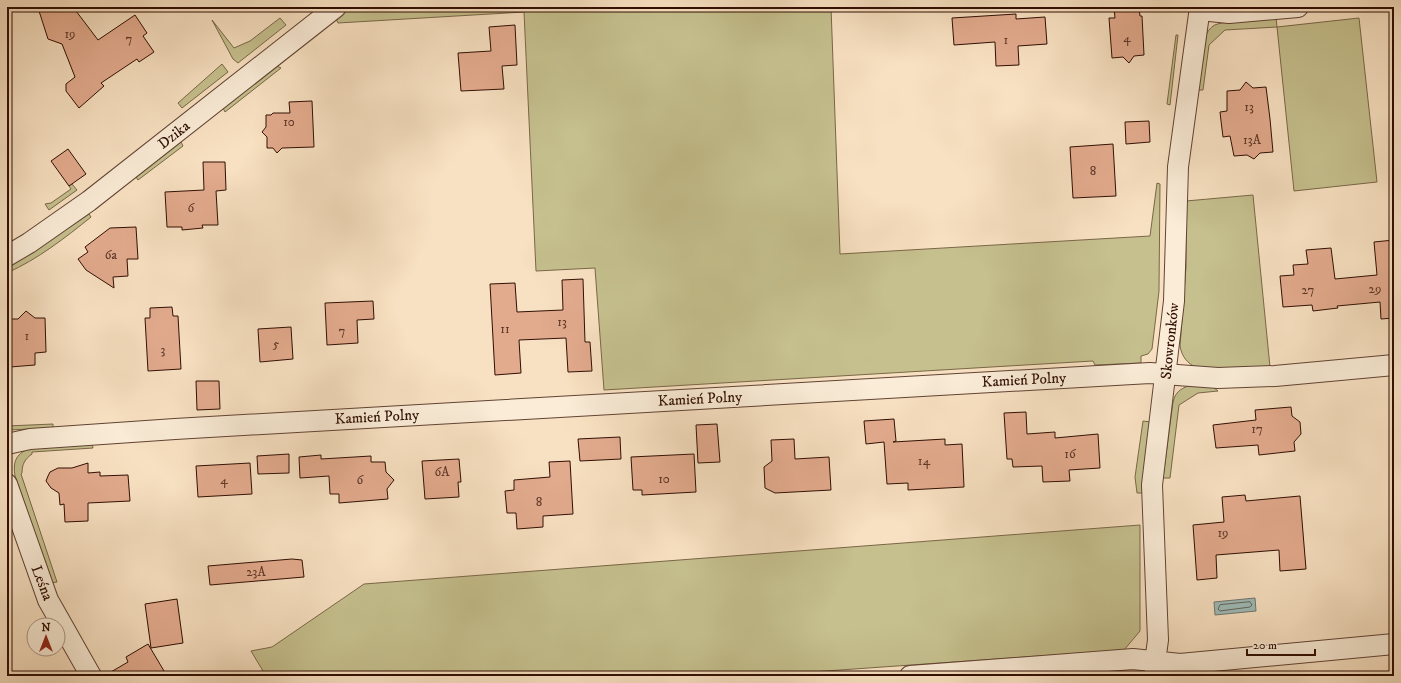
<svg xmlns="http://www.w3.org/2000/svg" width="1401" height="683" viewBox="0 0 1401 683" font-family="'IM FELL DW Pica',serif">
<rect width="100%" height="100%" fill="#f8e1c2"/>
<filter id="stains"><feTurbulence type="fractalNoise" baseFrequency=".005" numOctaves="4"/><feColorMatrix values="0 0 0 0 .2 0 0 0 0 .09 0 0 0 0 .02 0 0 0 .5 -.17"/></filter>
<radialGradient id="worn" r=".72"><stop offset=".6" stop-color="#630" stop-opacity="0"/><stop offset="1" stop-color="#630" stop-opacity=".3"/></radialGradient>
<!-- green -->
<g fill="#c5c08e" stroke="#7a6748">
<path d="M351 7H831L840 254 1150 236 1157 183 1160 184 1159 291 1152 349 1148 354 1141 356V363L1095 365 1093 361 604 390 595 268 536 271 524 12 338 23 336 19Z"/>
<path d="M1276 17 1277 27 1359 18 1377 182 1294 191 1277 27 1225 30 1209 45 1203 90H1198L1205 39C1206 34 1208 30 1213 26 1222 20 1263 19 1276 17Z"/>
<path d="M280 18 286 25 238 63 233 59 212 20 234 48 250 41Z"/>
<path d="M1176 35H1178L1170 105 1167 104Z"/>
<path d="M222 64 228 72 182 108 178 103Z"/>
<path d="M277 66 281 68 225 112 223 108Z"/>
<path d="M181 142 183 146 138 180 136 177Z"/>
<path d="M72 184 77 190 49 210 45 204 51 203 71 189 69 186Z"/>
<path d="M1253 195 1270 367 1197 368C1187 363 1182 357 1180 346L1186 267V201Z"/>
<path d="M89 214 91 217C65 238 38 259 7 273V267L46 243Z"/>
<path d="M1188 386 1213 387 1218 391 1198 393 1179 405 1170 478H1163L1173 402C1175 393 1180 389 1188 386Z"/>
<path d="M1143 421 1151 422 1144 493H1137L1135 477Z"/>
<path d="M53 424V428L7 430V426Z"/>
<path d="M92 444 93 448 32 452V454C25 459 22 464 22 473L21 474 57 582 51 583 15 476C13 463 15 454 29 449Z"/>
<path d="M1140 525V631L1124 650 755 676H266L251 651 272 647 364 584Z"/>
</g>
<!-- water -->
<path fill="#9ebcb8" stroke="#727670" d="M1255 598 1256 611 1215 615 1214 602Z"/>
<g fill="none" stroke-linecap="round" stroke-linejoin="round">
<!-- shore -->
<path stroke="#67655e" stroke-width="1" d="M1250 602 1252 605 1250 607 1220 611 1218 609 1220 605Z"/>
</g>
<!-- building -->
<g fill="#e3ab8e" stroke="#300e03">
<path d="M49 7H73L98 40 135 15 147 33 143 36 154 52 139 62 137 59 101 83 104 86 79 108 66 91V84L75 77 62 44 48 39 39 11Z"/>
<path d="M1114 7H1139L1140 16H1142L1144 55 1134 56 1129 63 1123 57 1112 58 1109 18H1115Z"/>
<path d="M1016 14V19L1045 17 1047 44 1018 46 1019 65 996 66 995 42 954 45 952 18Z"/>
<path d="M515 25 517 65 502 66 504 89 461 91 458 53 491 51 489 27Z"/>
<path d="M1246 82 1253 88 1266 87 1270 119 1273 152 1260 153 1254 159 1247 155 1234 156 1230 136 1223 137 1221 121 1220 112 1227 111V91L1240 90Z"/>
<path d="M312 101 314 147 282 148 277 153 273 148H267V137L262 132 266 127V115H271L273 113H290L289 102Z"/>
<path d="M1149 121 1150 142 1126 144 1125 122Z"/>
<path d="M1113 144 1116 196 1073 198 1070 147Z"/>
<path d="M68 149 86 174 69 186 51 161Z"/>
<path d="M203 162H225L226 190 216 191 218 225H202L203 228 182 230V227H167L165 192 204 190Z"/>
<path d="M136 227 138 259H127L128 276 113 277 114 288 86 270 78 259 88 252 85 247 110 228Z"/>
<path d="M1394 240V318L1381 319 1380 302 1337 306 1338 308 1313 311 1312 305 1283 307 1280 276 1294 275 1293 265 1308 264 1306 250 1331 248 1335 279 1377 275 1374 242Z"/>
<path d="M583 279 585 342H590L592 371 568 372 566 338 519 340 521 373 495 375 490 284 515 283 517 312 563 310 562 280Z"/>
<path d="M373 301 374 319 357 320 358 343 327 345 325 303Z"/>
<path d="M172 307 173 316H178L181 369 148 371 145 318H150V308Z"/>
<path d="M26 311 35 318H45L46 352 35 353V365L10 367 8 319H18Z"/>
<path d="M291 327 293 359 260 362 258 329Z"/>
<path d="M196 381H219L220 409 197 410Z"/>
<path d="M1291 407 1292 416 1300 422 1301 434 1294 442 1295 451 1259 455 1258 445 1216 448 1213 425 1256 420 1255 410Z"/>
<path d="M1026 412 1027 434 1055 432V438L1098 434 1100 468 1069 470 1070 481 1043 482 1042 466 1013 467 1012 459H1007L1004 413Z"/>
<path d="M894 419 896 441 893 442 945 439V445L962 444 964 487 908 490V483L887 484 884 442 866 444 864 421Z"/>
<path d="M717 424 720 462 698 463 696 425Z"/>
<path d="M620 437 621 459 580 461 578 439Z"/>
<path d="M794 439 795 459 829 457 831 490 775 493 765 488 764 467 772 461 771 440Z"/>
<path d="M289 454V473L258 474 257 456Z"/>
<path d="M694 454 696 492 642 495V490H633L631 457Z"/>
<path d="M321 455V459L371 456V462H385L386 472 394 480 387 489 388 499 339 503V494H330L329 476 300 478 299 457Z"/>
<path d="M459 459 461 482H458L459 497 425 499 422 461Z"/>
<path d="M570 461 573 514 543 516V527L517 529 516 513H507L505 491 514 490V480L550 477 549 462Z"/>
<path d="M88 463V473L100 472V476L128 475 130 501 88 503V521L65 522 64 504 60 505 59 493 51 488 46 481 48 476 50 472 58 468H72Z"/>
<path d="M250 463 252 494 198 497 196 466Z"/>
<path d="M1245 495 1246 501 1300 496 1306 569 1280 571 1279 550 1216 555 1217 578 1197 580 1193 525 1224 522 1222 497Z"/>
<path d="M292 559 302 560 304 577 210 585 208 566Z"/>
<path d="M177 599 183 643 151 648 145 604Z"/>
<path d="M148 644 167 676H104L128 662 126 657Z"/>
</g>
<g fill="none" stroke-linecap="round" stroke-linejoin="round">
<!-- minor casing -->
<g stroke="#624333" stroke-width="22">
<g id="minor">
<path d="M1200 10 1229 13 1298 7"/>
<path d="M7 256 29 243 89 201 336 7"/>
<path d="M7 444 30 439 175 429 1150 373 1218 378 1275 376 1394 365"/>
<path d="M7 484 48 600 91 676"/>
<path d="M910 676 1133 659 1180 664 1394 644"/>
<path d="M1155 676V662L1158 640 1152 485 1174 301 1178 167 1200 7"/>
</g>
</g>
<!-- minor -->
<use href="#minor" stroke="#faecd7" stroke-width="20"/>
</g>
<g text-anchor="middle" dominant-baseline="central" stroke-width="3" stroke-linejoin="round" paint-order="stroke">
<!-- number labels -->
<g font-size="13" fill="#5d3526">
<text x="70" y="34">19</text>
<text x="1127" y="38">4</text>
<text x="129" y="39">7</text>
<text x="1006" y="40">1</text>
<text x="1249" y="107">13</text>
<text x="289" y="122">10</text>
<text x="1252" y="140">13A</text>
<text x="1093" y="171">8</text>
<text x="191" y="208">6</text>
<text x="111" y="255">6a</text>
<text x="1375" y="289">29</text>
<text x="1308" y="290">27</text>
<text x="562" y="322">13</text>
<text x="505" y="329">11</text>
<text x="342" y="331">7</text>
<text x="27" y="336">1</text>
<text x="276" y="344">5</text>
<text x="163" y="350">3</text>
<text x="1257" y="429">17</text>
<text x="1070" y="454">16</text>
<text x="924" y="461">14</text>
<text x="442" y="472">6A</text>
<text x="664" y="479">10</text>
<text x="224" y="480">4</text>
<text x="360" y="480">6</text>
<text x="539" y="502">8</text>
<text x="1223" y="533">19</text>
<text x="256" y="572">23A</text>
</g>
<!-- street labels -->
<g font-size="15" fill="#300e03" stroke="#faecd7">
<text transform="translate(174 135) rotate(-38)">Dzika</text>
<text transform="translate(1170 341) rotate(-84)">Skowronków</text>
<text transform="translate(1024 380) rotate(-3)">Kamień Polny</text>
<text transform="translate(700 399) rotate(-3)">Kamień Polny</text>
<text transform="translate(377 417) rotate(-3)">Kamień Polny</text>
<text transform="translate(42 583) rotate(69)">Leśna</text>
</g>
</g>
<!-- margin -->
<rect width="1401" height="683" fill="none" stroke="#f8e1c2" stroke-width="24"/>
<rect x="8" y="8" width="1385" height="667" fill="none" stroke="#300e03" stroke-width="2"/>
<rect x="12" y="12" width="1377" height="659" fill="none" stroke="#300e03"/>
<!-- north arrow -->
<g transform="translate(46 637)"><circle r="19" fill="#faecd7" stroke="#a99382"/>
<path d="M0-3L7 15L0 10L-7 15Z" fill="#8f2418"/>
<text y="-6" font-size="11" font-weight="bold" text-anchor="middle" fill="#300e03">N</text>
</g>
<!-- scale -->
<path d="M1247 649v6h68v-6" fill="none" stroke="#300e03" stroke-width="2"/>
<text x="1253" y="649" font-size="12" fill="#300e03" stroke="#faecd7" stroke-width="3" paint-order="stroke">20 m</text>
<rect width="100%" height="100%" filter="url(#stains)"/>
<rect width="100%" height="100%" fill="url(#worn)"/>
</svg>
